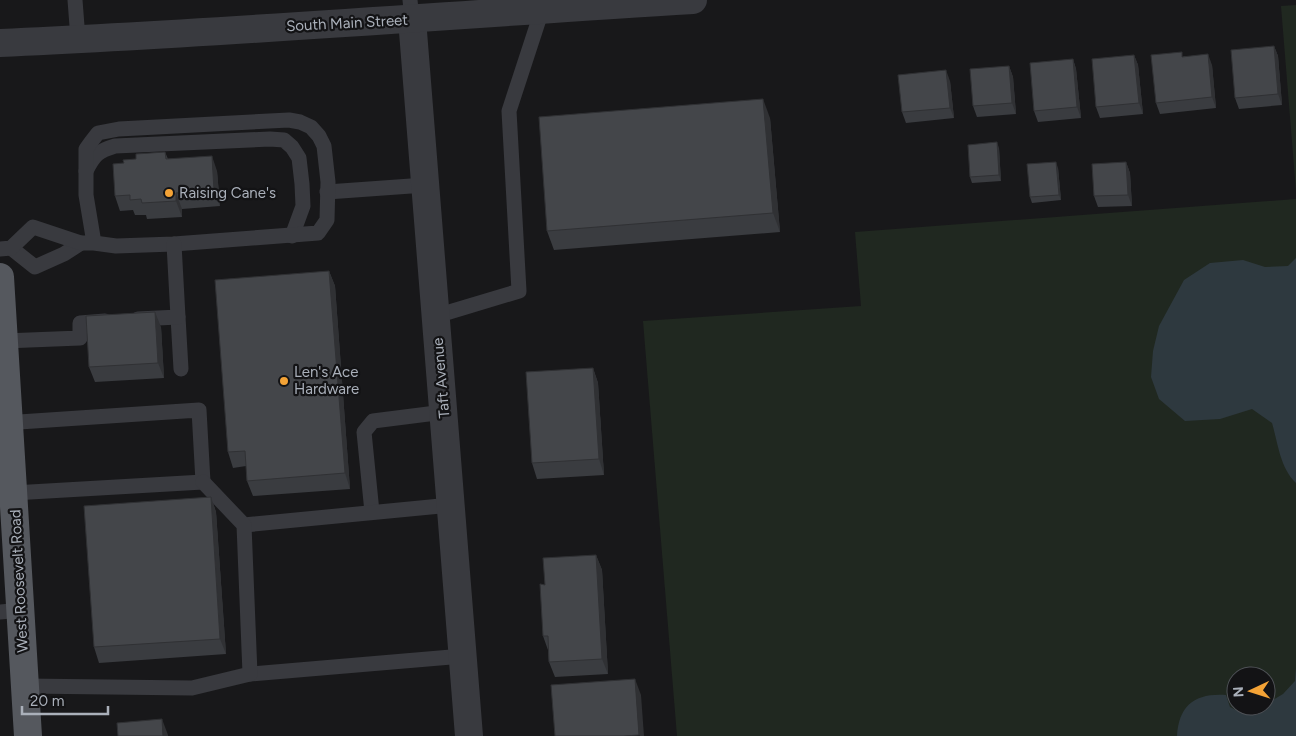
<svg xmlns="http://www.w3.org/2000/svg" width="1296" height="736" viewBox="0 0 1296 736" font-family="Figtree,sans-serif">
<rect width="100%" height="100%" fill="#18181a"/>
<!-- green -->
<g fill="#202820" fill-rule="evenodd">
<path d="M1296 5V191L1281 6Z"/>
<path d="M1296 199V736H677L643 321 861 306 855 232ZM1236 676H1266V706H1236Z"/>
</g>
<!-- water -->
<g fill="#2e393f">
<path d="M1296 258V483C1280 468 1278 443 1272 423L1252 409 1220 419 1185 421 1159 399 1151 377 1153 351 1159 326 1184 280 1210 263 1243 260 1265 267 1288 266Z"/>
<path d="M1296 668V736H1177C1179 705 1195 693 1226 695L1230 707C1238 711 1246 717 1254 711 1259 709 1261 707 1266 706V704L1283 694 1295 681Z"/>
</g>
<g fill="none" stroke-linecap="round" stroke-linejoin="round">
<!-- lane -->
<g stroke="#393a3f" stroke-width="15">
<path d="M75 0 78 39"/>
<path d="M410 0 412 19"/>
<path d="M86 171C94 155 98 151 115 146L270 139 284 140 292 147 299 158 302 184 303 206 292 236"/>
<path d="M327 192 425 185"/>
<path d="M11 248 35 267 64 254 81 243"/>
<path d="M0 249 11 248 33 227 81 243H94L116 246 174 244 318 233 327 220 328 182 324 146 319 136 311 127 300 122 289 120 119 129 98 133 91 142 86 149V195L94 243"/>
<path d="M436 316 519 291 509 111 542 10"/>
<path d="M178 317 181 369"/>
<path d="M138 319 178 317 174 244"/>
<path d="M4 341 80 338V323L105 321"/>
<path d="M4 423 199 410 203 482 13 493 8 495"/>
<path d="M372 512 364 432 373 421 444 412"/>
<path d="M244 525 451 505"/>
<path d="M0 612 21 610"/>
<path d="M250 674 463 656"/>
<path d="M25 686 192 688 250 674 244 525 203 482"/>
</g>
<!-- street -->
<g stroke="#393a3f" stroke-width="28">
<path d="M412 19 469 736"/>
<path d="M0 43C231 33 462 14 693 0"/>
</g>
<!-- primary -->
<path stroke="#55585e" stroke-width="28" d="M0 277 28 736"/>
</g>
<!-- wall -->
<g fill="#3a3c40">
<path d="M1274 46 1278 56 1282 105 1239 109 1235 98Z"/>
<path d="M1134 55 1138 65 1143 114 1100 118 1096 107Z"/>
<path d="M1184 56 1212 65 1216 108 1160 114 1156 103Z"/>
<path d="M1073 59 1076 69 1081 118 1038 122 1034 111Z"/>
<path d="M1009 66 1013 77 1016 114 977 117 973 106Z"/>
<path d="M950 81 954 118 906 123 902 112Z"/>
<path d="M770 118 780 232 554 250 547 231Z"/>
<path d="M999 148 1001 181 972 183 970 177Z"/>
<path d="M165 152 168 159 217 171 220 206 182 209V217L147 219 146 215H135L133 210 120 211 115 196 124 163 136 159Z"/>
<path d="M1126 162 1130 173 1132 206 1098 207 1094 196Z"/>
<path d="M1058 168 1061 200 1032 203 1030 197Z"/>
<path d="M329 271 335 286 350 489 253 496 247 481 246 466 233 468 228 452Z"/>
<path d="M161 327 164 378 95 382 89 367Z"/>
<path d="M593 368 598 383 604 475 537 479 532 463Z"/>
<path d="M211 497 216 512 226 654 99 663 94 647Z"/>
<path d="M596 555 602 570 608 674 555 677 549 662 548 650 543 636 545 585Z"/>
</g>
<!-- shaded-wall -->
<g fill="#303134">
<path d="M1274 46 1278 56 1282 105 1278 94Z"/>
<path d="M1208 54 1212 65 1216 108 1212 97Z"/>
<path d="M1134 55 1138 65 1143 114 1139 103Z"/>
<path d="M1073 59 1076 69 1081 118 1077 107Z"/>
<path d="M1009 66 1013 77 1016 114 1012 103Z"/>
<path d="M946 70 950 81 954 118 950 108Z"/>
<path d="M763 99 770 118 780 232 773 213Z"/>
<path d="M997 142 999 148 1001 181 999 175Z"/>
<path d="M212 156 217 171 220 206 214 191Z"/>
<path d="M1056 162 1058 168 1061 200 1059 195Z"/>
<path d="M1126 162 1130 173 1132 206 1128 195Z"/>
<path d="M176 193 182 209V217L176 201Z"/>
<path d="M329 271 335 286 350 489 345 473Z"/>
<path d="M155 312 161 327 164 378 158 363Z"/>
<path d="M593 368 598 383 604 475 599 459Z"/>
<path d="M211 497 216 512 226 654 220 639Z"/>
<path d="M596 555 602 570 608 674 602 659Z"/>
<path d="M635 679 641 695 644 736H640L639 735Z"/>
<path d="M162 719 168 735V736H163Z"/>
</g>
<!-- building -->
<g fill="#44464a" stroke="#303134">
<path d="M1274 46 1278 94 1235 98 1231 50Z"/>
<path d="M1182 52V57L1208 54 1212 97 1156 103 1151 55Z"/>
<path d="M1134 55 1139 103 1096 107 1092 59Z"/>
<path d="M1073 59 1077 107 1034 111 1030 63Z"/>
<path d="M1009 66 1012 103 973 106 970 69Z"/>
<path d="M946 70 950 108 902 112 898 75Z"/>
<path d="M763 99 773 213 547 231 539 117Z"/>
<path d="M997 142 999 175 970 177 968 145Z"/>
<path d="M165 152 166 159 212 156 214 191 176 193V201L142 203 141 199 130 200V195L115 196 113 164 124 163 123 160 136 159V154Z"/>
<path d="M1056 162 1059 195 1030 197 1027 164Z"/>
<path d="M1126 162 1128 195 1094 196 1092 164Z"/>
<path d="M329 271 345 473 247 481 245 451 228 452 215 280Z"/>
<path d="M155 312 158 363 89 367 86 316Z"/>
<path d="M593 368 599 459 532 463 526 372Z"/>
<path d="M211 497 220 639 94 647 84 506Z"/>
<path d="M596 555 602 659 549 662 548 636H543L540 584 545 585 543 558Z"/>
<path d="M635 679 639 735 624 736H555L551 685Z"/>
<path d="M162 719 163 736H118L117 723Z"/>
</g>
<!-- markers -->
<g fill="#f4a336" stroke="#131315" stroke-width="2">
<circle cx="169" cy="193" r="5"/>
<circle cx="284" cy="381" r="5"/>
</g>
<g text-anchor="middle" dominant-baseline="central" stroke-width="4.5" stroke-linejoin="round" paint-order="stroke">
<!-- street labels -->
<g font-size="15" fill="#aab0ba" stroke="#131315">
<text transform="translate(347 23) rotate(-3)">South Main Street</text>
<text transform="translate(441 378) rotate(-95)">Taft Avenue</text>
<text transform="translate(19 581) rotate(-93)">West Roosevelt Road</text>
</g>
<!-- poi labels -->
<g font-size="15" fill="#aab0ba" stroke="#131315" text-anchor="start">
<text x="179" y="193">Raising Cane's</text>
<text x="294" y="372">Len's Ace<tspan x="294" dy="17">Hardware</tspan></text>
</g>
</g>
<!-- north arrow -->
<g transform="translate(1251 691) rotate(266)"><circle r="24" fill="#131315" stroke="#4f5257"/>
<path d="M0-4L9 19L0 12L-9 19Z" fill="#f4a336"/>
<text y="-8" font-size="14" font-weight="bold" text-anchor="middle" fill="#aab0ba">N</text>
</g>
<!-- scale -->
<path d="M22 706v8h86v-8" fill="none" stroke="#aab0ba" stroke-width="2.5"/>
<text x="30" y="706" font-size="15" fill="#aab0ba" stroke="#131315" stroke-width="4" paint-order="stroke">20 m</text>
</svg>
